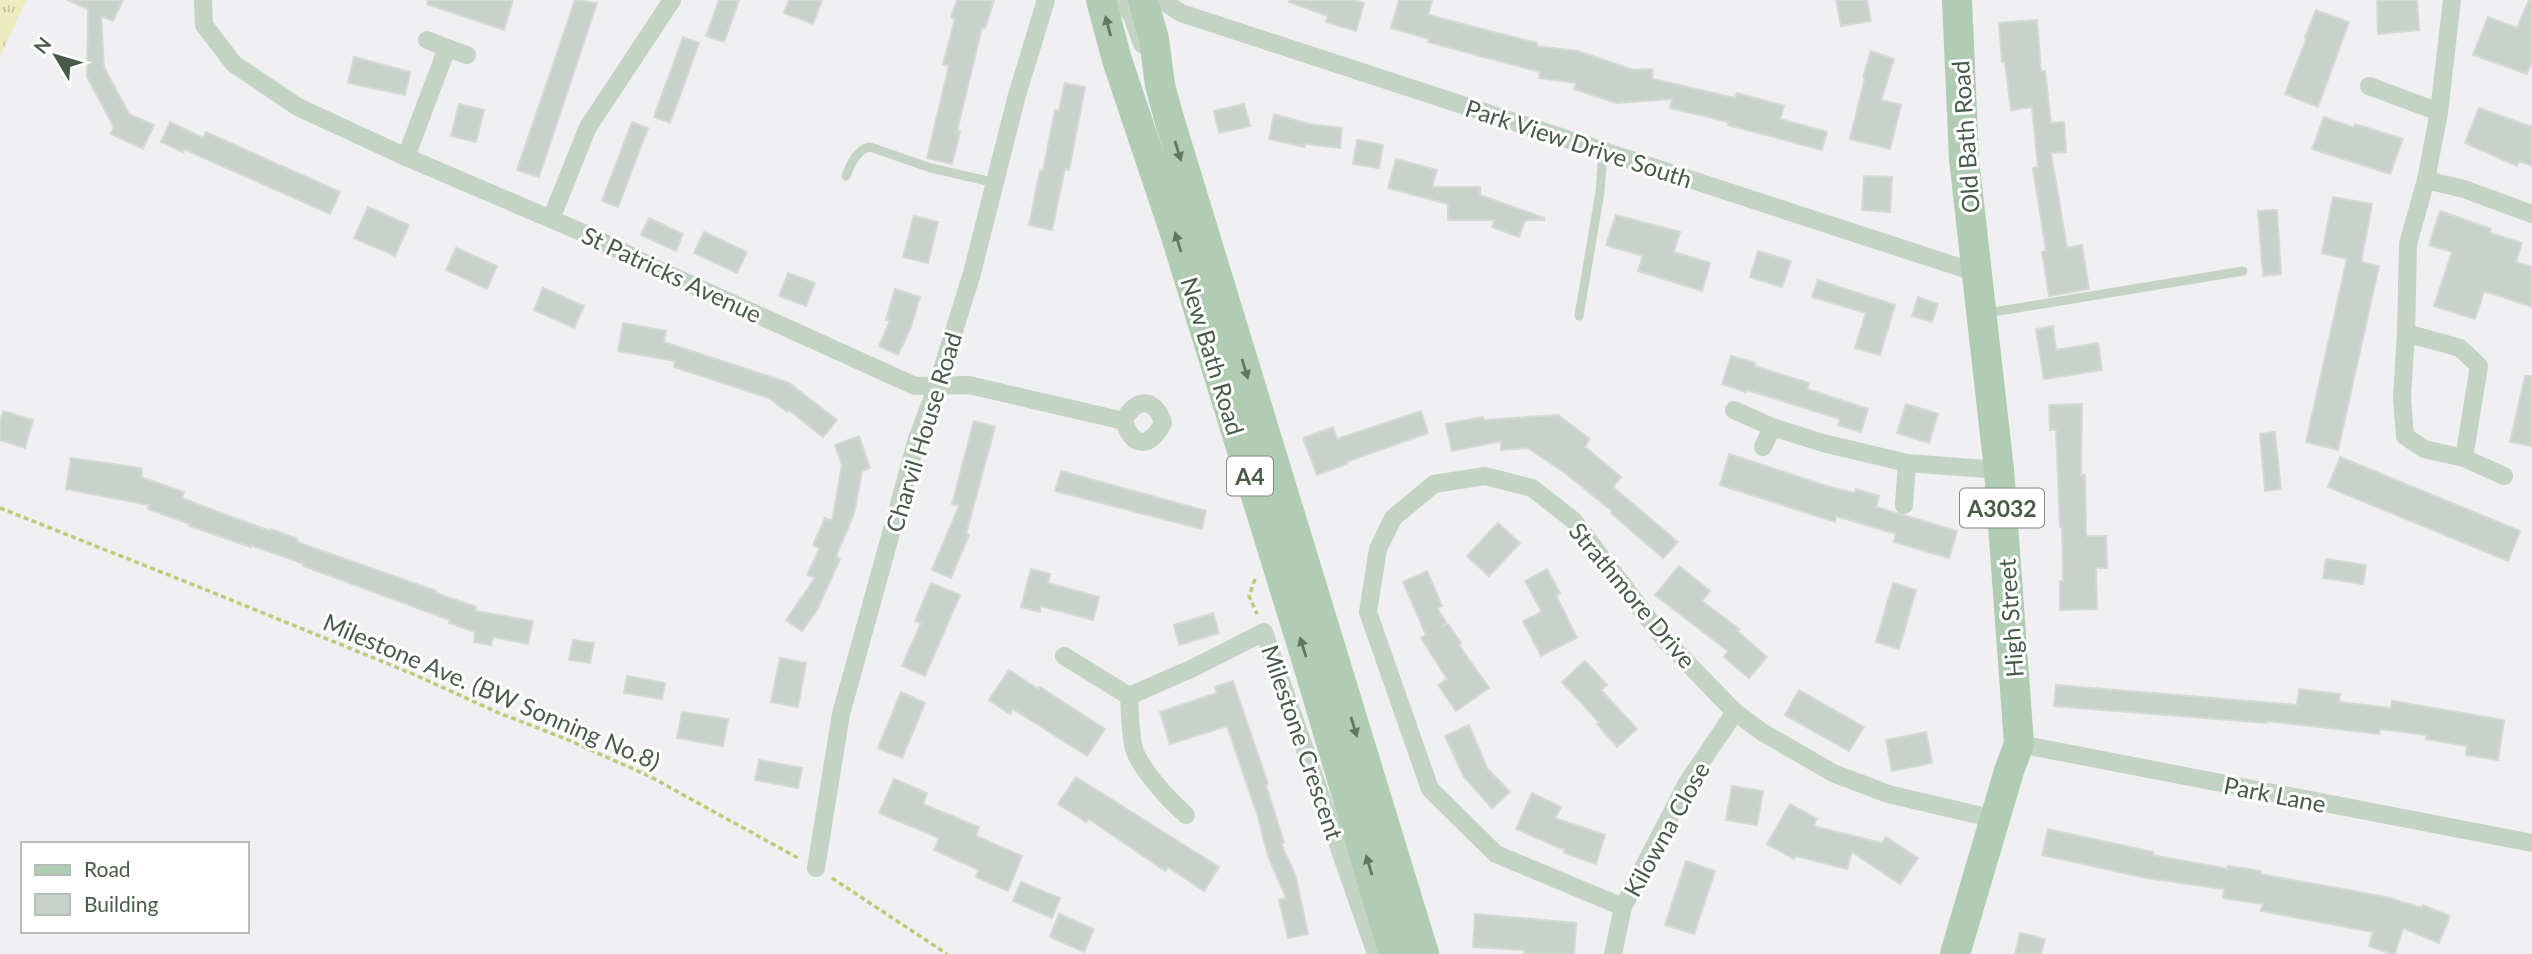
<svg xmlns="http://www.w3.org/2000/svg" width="2532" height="954" viewBox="0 0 2532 954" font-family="Lato,sans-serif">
<defs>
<pattern id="park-tufts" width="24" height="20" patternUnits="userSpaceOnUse" patternTransform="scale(1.75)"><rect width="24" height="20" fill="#edecbf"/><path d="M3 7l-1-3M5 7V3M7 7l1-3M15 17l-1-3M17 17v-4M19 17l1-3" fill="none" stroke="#c2c29d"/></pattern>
</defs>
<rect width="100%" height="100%" fill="#f0eff1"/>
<!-- park -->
<path fill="url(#park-tufts)" d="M0 0H26L0 57Z"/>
<!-- building -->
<g fill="#c9d1cb" stroke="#d3dad5" stroke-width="2">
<path d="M67 0H123L113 21 101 16 104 67 129 114 154 125 143 149 111 134 114 127 87 77 88 9Z"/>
<path d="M428 0H513L504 30 427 4Z"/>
<path d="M575 0 597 3 539 177 517 170Z"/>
<path d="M719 0H739L724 42 706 36Z"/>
<path d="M789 0H822L813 24 784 13Z"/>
<path d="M957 0H994L985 28 982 27 957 131 960 132 952 164 927 158 949 66 943 64 955 19 951 17Z"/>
<path d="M1290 0H1353L1364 3 1356 31 1326 22 1328 16 1289 2Z"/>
<path d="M1399 0H1432L1428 15 1537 43 1536 46 1578 51 1633 70 1652 69 1653 79 1735 98 1737 93 1784 106 1780 119 1827 132 1822 150 1728 125 1729 122 1670 108 1672 99 1616 103 1574 89 1576 83 1539 78 1540 72 1428 42 1429 39 1391 28Z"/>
<path d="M1836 0H1867L1871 21 1841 26Z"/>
<path d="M2377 0H2417L2419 30 2378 34Z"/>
<path d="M2529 0H2532V61L2527 74 2473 55 2488 17 2517 28Z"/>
<path d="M2316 10 2349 22 2318 107 2285 94 2307 37H2305Z"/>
<path d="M2037 20 2041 71H2045L2051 123 2064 122 2066 152 2051 153 2067 248 2082 245 2089 289 2049 296 2042 252 2046 251 2033 168 2038 167 2032 107 2011 110 2005 62H2002L1999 23Z"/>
<path d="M683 37 699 43 670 123 654 117Z"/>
<path d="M1871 51 1894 59 1881 100 1901 105 1890 149 1850 139 1865 78 1863 77Z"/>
<path d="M354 57 410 72 405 95 348 83Z"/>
<path d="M1065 83 1085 87 1069 170 1065 169 1052 230 1029 225 1040 170 1043 171 1055 110 1059 111Z"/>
<path d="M459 104 484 110 476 142 451 136Z"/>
<path d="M1244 104 1250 126 1219 133 1214 111Z"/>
<path d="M2479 108 2532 127V166L2519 161 2517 166 2465 143Z"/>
<path d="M1274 114 1309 124 1342 128 1340 148 1305 144 1304 147 1269 139Z"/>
<path d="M2324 117 2354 128 2355 124 2403 139 2390 174 2312 149Z"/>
<path d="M170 122 203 138 206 132 340 192 330 214 184 149 183 152 161 142Z"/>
<path d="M632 122 648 128 618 207 602 201Z"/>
<path d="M1357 140 1383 145 1379 168 1353 164Z"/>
<path d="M1396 159 1437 170 1432 187H1480V195L1544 218V220H1525L1519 237 1492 227 1494 220H1448V204L1388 188Z"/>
<path d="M1864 176 1892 177 1890 212 1862 210Z"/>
<path d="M2333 197 2372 204 2361 262 2379 266 2338 450 2306 442 2347 259 2322 253Z"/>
<path d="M368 207 409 225 395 256 354 238Z"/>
<path d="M2277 210 2281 274 2263 276 2258 211Z"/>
<path d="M2440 211 2491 229 2490 233 2522 243 2516 262 2532 267V307L2484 291 2475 319 2434 306 2452 252 2429 245Z"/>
<path d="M1616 215 1680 232 1674 252 1710 263 1702 291 1638 271 1643 256 1606 245Z"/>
<path d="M914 216 938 222 928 263 903 257Z"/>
<path d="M649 218 683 234 676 251 641 235Z"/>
<path d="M704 232 747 252 737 273 694 253Z"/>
<path d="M456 248 497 266 487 289 446 270Z"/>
<path d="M1758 251 1791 261 1782 287 1750 277Z"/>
<path d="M788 273 815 283 806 306 779 296Z"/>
<path d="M1818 280 1895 305 1880 355 1855 348 1866 313 1812 297Z"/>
<path d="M543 288 584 306 574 328 534 310Z"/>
<path d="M895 289 920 297 911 327 898 355 879 346 890 321 886 320Z"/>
<path d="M1918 297 1938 304 1932 322 1912 316Z"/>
<path d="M623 323 666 331 664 342 789 383 837 420 823 437 789 410 787 412 769 398 674 367 675 361 618 351Z"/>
<path d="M2053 326 2056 350 2098 343 2102 370 2044 379 2036 329Z"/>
<path d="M1731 356 1755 363 1754 366 1809 383 1807 389 1868 409 1861 432 1838 425 1840 419 1747 390 1746 392 1722 384Z"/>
<path d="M2525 376H2532V446L2510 442Z"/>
<path d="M1906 404 1938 414 1929 443 1897 433Z"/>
<path d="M2082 404 2081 475H2085L2086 536H2106L2107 568H2096L2097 609 2060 610V581H2063L2062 527H2060L2056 430H2050L2049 405Z"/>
<path d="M3 411 33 420 25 448 0 440V421Z"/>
<path d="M1421 411 1428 433 1346 462 1347 464 1317 475 1303 438 1333 427 1337 439Z"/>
<path d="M1558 415 1590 439 1585 447 1621 477 1613 487 1678 542 1663 558 1611 513 1612 511 1565 473 1528 448 1501 450V441L1452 451 1446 424 1483 417 1484 420Z"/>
<path d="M974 421 995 427 966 534 969 535 951 578 932 570 959 506 952 504Z"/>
<path d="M2275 432 2281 489 2265 491 2260 434Z"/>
<path d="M859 436 870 468 862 471 854 514 836 556 840 559 817 610 802 631 786 620 815 578 807 575 820 548 813 545 825 518 832 521 842 465 835 445Z"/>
<path d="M1729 454 1823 485 1854 493 1856 489 1879 496 1876 507 1957 531 1949 558 1894 542 1896 534 1836 516 1835 522 1720 485Z"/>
<path d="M2340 457 2520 531 2508 561 2328 487Z"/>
<path d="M71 458 142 468 141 477 184 492 182 498 218 512 270 531 271 529 298 539 297 542 436 591V593L476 607 475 611 533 621 528 644 493 637 491 645 474 642 475 632 449 623 450 620 303 566 304 564 251 545V547L189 526 190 524 148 509 149 505 66 489Z"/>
<path d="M1061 471 1206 511 1202 529 1055 491Z"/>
<path d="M1498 523 1520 543 1489 576 1467 556Z"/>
<path d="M2326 559 2366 565 2363 584 2323 578Z"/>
<path d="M1679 566 1710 591 1702 601 1739 629 1737 631 1767 657 1749 678 1724 657 1728 651 1655 595Z"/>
<path d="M1031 569 1050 574 1048 583 1099 597 1093 620 1041 606 1040 612 1021 607Z"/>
<path d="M1547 569 1560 593 1556 595 1577 638 1541 656 1523 621 1542 612 1525 581Z"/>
<path d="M1427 571 1442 606 1437 608 1446 622 1441 627 1448 624 1461 643 1459 645 1489 688 1456 711 1438 685 1447 679 1421 638 1426 635 1403 582Z"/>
<path d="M931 583 960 595 925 676 902 666 921 623 915 621Z"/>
<path d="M1893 583 1916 590 1899 649 1876 642Z"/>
<path d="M1213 613 1219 633 1179 645 1174 625Z"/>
<path d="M573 640 594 643 590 663 569 660Z"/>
<path d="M780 658 806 663 798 707 771 702Z"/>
<path d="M1585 661 1607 685 1601 690 1637 729 1617 747 1597 724 1599 722 1562 682Z"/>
<path d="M1009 670 1038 689 1040 687 1105 729 1087 756 1013 709 1010 714 989 700Z"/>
<path d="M627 676 665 683 662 699 624 693Z"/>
<path d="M1233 681 1268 784 1266 785 1284 842 1281 843 1296 877 1308 934 1288 938 1279 900 1286 898 1268 856 1258 817 1227 726 1170 744 1160 712 1217 693 1215 687Z"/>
<path d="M2056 685 2297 705 2299 689 2340 694 2339 702 2391 708 2392 701 2504 720 2498 760 2466 755 2467 746 2426 739 2427 735 2380 729 2379 734 2267 721V723L2054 706Z"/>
<path d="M1799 690 1864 727 1849 751 1785 715Z"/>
<path d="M901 692 925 703 902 758 878 748Z"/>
<path d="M682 712 728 719 723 746 677 738Z"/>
<path d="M1469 725 1487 768 1510 792 1492 808 1464 777 1445 736Z"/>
<path d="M1926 732 1932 763 1892 771 1886 740Z"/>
<path d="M759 760 802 768 798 788 755 780Z"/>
<path d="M1076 777 1219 867 1204 891 1168 867 1165 871 1089 819 1086 822 1058 804Z"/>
<path d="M894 779 927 793 923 804 979 827 976 836 1022 856 1008 891 976 877 979 870 934 850 939 838 879 813Z"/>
<path d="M1732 786 1763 791 1757 825 1726 820Z"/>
<path d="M1532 793 1561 807 1555 818 1605 835 1596 864 1564 853 1565 850 1516 829Z"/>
<path d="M1790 804 1817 819 1813 826 1882 843 1886 837 1918 858 1900 884 1852 852 1847 869 1796 856 1794 859 1767 844Z"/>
<path d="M2048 829 2153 852 2152 855 2228 869V866L2261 871 2260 874 2386 897 2422 908 2423 905 2450 916 2439 943 2403 928 2395 954H2392L2369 946 2373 932 2261 911 2263 904 2223 898 2224 889 2147 878 2042 855Z"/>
<path d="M1686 861 1715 871 1694 934 1665 925Z"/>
<path d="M1021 882 1060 898 1052 918 1013 901Z"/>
<path d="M1059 914 1094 929 1084 952 1050 937Z"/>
<path d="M1475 914 1576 923 1574 954H1524V950L1473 947Z"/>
<path d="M2020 933 2045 939 2041 954H2015Z"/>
</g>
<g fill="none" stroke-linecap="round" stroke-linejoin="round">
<!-- path -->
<g stroke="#c1c979" stroke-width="3.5" stroke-dasharray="5 3.5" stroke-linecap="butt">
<path d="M0 508 219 595 413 674 499 713 566 739 649 776 798 858"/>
<path d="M1255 579 1249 596 1257 614"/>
<path d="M832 878 947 954"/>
</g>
<!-- service -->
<g stroke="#c3d3c4" stroke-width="9">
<path d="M846 176C851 164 856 150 870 147L931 168 996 183"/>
<path d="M1987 313 2243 271"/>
<path d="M1579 316 1600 192 1603 151"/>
</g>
<!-- minor -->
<g stroke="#c3d3c4" stroke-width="18">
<path d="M203 0 204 25 234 64 298 107 406 157 593 237 659 270 915 386 969 385 1124 421C1135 397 1155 397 1163 423 1150 448 1133 449 1124 421"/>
<path d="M1121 0 1132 16 1142 44"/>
<path d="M1161 0 1181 13 1977 273"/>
<path d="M2452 0 2439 112 2426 180 2408 244 2406 333 2460 348 2479 366 2464 458 2504 476"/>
<path d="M447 48 467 55"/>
<path d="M2369 86 2439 112"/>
<path d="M406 157 447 48 427 40"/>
<path d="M2426 180 2464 189 2532 214"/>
<path d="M551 219 588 127 672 0"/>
<path d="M2406 333 2402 398 2405 436 2424 449 2464 458"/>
<path d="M1734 410 1772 427 1823 443 1907 463 1999 470"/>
<path d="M1763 447 1772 427"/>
<path d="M1904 505 1907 463"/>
<path d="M1064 656 1129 696 1193 668 1264 632 1376 954"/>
<path d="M1129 696C1130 712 1130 729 1133 745 1137 766 1170 801 1186 815"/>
<path d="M2019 744 2532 843"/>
<path d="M816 868 841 714 917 439 937 386 972 273 1017 95 1046 0"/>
<path d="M1623 907 1496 854 1430 789 1368 612 1378 549 1393 518 1434 484 1485 476 1532 488 1573 520 1664 639 1735 712 1762 732 1833 773 1888 794 1995 819"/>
<path d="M1613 954 1623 907 1687 783 1735 712"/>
</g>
<!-- primary -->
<g stroke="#b0ccb2" stroke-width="30">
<path d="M1101 0 1117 60 1174 230 1306 658 1394 954"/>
<path d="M1143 0 1154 39 1160 85 1168 115 1424 954"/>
<path d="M1955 954 2009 771 2019 744 1999 470 1964 159 1957 0"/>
</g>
</g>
<!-- one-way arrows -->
<defs><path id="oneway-solid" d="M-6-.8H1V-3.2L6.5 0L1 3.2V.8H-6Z" transform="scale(1.75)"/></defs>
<g fill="#627763">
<use href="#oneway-solid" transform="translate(1108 26) rotate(-105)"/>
<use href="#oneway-solid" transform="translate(1178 151) rotate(73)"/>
<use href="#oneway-solid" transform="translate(1178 242) rotate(-107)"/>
<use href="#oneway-solid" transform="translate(1245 369) rotate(73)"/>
<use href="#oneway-solid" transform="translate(1303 647) rotate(-107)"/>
<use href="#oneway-solid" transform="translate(1354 727) rotate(73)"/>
<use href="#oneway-solid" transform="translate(1369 865) rotate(-107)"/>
</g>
<g text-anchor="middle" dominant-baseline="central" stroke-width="6" stroke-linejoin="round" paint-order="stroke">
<!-- shield labels -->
<g fill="#fff" stroke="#7f8c80" stroke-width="2">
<rect x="1227" y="456.5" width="46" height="39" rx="5"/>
<rect x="1960" y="488.5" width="84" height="39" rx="5"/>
</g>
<g font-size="23" font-weight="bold" fill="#485b49">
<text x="1250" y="476">A4</text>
<text x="2002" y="508">A3032</text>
</g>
<!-- street labels -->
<g font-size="24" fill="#485b49" stroke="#fff">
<text transform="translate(1965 137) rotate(-94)">Old Bath Road</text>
<text transform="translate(1579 143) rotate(18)">Park View Drive South</text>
<text transform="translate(672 274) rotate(25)">St Patricks Avenue</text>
<text transform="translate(1213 356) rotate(73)">New Bath Road</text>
<text transform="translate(923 432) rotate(-73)">Charvil House Road</text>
<text transform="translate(1633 595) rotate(50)">Strathmore Drive</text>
<text transform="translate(2010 618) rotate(-94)">High Street</text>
<text transform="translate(492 691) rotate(23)">Milestone Ave. (BW Sonning No.8)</text>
<text transform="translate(1303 742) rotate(71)">Milestone Crescent</text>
<text transform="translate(2275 794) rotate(11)">Park Lane</text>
<text transform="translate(1666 829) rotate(-61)">Kilowna Close</text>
</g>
</g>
<!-- legend -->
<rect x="21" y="842" width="228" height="91" fill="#ffffff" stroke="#b6bdb6" stroke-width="2"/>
<rect x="35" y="865" width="35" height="10" fill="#b0ccb2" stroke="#b6bdb6" stroke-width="2"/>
<text x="84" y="877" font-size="21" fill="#485b49">Road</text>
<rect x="35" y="894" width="35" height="21" fill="#c9d1cb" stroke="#b6bdb6" stroke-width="2"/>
<text x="84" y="912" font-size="21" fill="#485b49">Building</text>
<!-- north arrow -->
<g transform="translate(56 56) rotate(308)" stroke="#ffffff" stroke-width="5" paint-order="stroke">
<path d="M0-5L12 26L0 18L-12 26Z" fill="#485b49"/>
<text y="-10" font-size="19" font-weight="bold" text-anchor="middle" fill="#485b49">N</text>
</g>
</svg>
